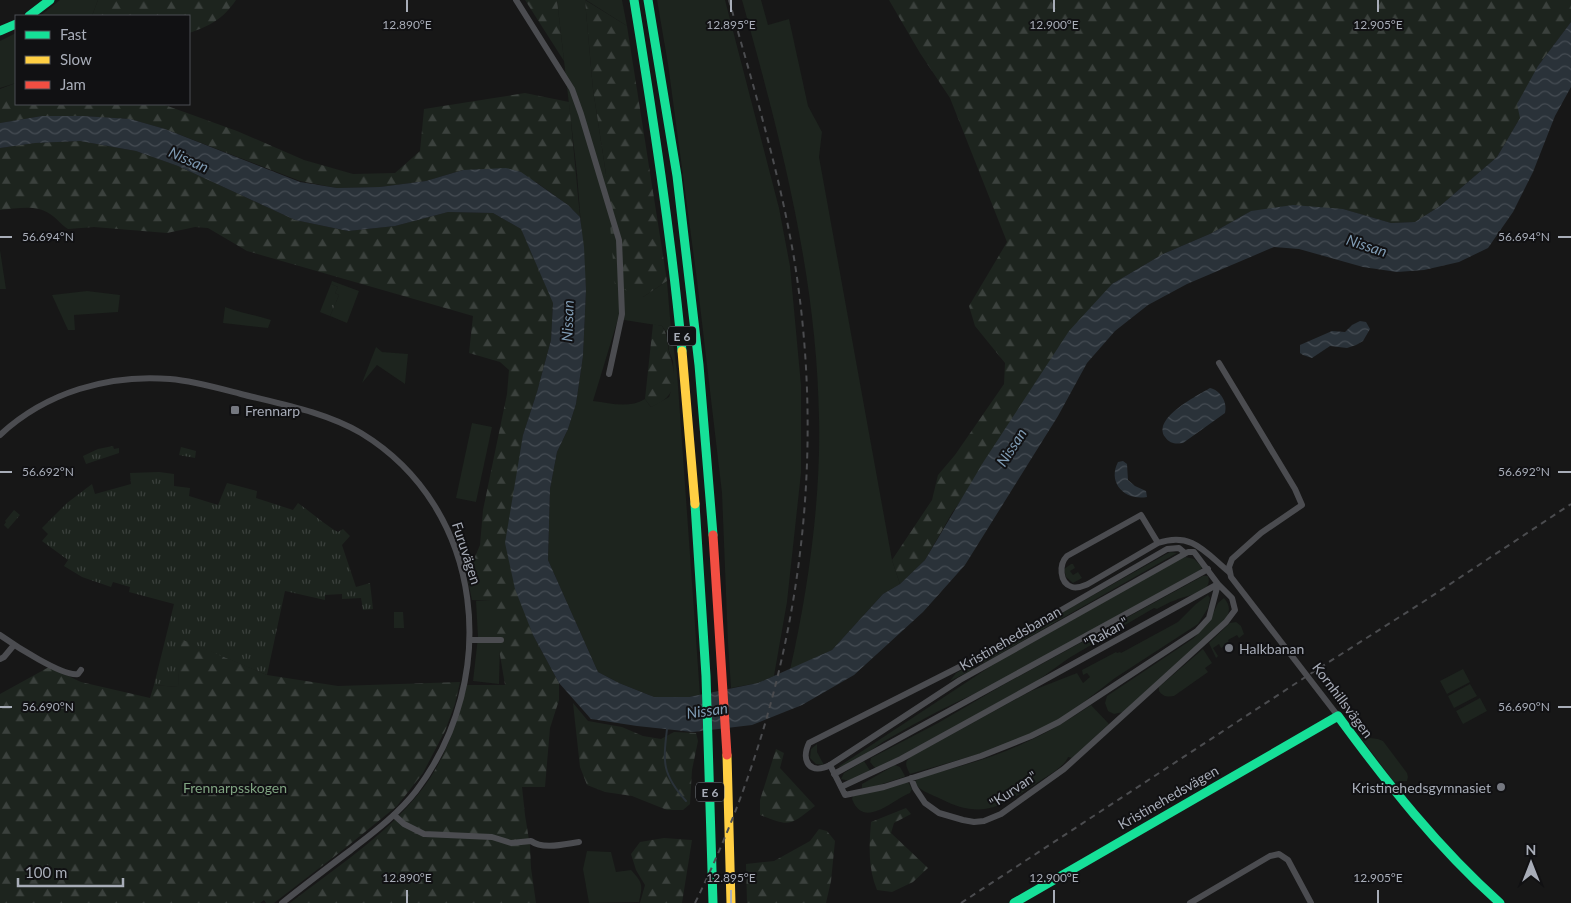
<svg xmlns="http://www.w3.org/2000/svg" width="1571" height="903" viewBox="0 0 1571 903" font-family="Lato,sans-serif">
<defs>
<pattern id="forest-firs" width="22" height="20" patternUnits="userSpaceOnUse" patternTransform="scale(1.25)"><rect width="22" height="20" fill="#1d241e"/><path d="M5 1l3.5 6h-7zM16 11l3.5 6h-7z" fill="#3b413d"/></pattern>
<pattern id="park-tufts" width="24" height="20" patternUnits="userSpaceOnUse" patternTransform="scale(1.25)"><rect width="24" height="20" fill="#1d241e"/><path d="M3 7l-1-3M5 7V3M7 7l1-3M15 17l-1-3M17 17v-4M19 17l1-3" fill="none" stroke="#3b413d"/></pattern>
<pattern id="water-waves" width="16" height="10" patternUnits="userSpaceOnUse" patternTransform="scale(1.25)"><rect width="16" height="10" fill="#2a3239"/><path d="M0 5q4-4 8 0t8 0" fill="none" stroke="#464d54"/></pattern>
</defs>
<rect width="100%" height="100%" fill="#171717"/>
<!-- green -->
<g fill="#1d241e" fill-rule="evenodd">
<path d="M60 0H98L92 16H40Z"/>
<path d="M557 0H585L593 89 606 174 643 297 667 281 671 329 677 372 700 695 689 697H654L619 683 598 672 548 560 550 489 557 452 568 429 576 404 583 356 586 290 577 174ZM618 319 662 326 667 333 669 351 673 361 674 381 669 397 651 407 645 399C628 409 611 403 593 401Z"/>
<path d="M586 0H622L627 26Z"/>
<path d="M657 0H725L779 208 790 266 801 385V473L787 602 774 676 758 683 731 688 728 643 722 493 697 280 668 64Z"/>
<path d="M742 0H761L768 25 789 19 808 106 822 132 819 157 892 560 900 584 883 594 832 650 790 670C808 591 821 499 819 419 817 276 780 136 742 0Z"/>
<path d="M16 33V83L0 88V41Z"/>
<path d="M0 250 6 289H0Z"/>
<path d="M332 281 359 291 347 323 330 316 339 295 335 293 338 287 331 284Z"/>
<path d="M87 291 120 295 118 312 74 315 75 330H68L52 295Z"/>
<path d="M225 307C241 313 255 315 271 320L268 328 223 323Z"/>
<path d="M376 347 382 352 408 354 405 384 377 365 362 383Z"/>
<path d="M472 423 492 427 476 502 456 498Z"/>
<path d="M1170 552 1177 553 980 665 978 662 1017 638Z"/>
<path d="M1186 557 1194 559 1202 567 1200 570 987 688C953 703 920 720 888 739 873 747 855 766 838 767L991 666 1181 558Z"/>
<path d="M1071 564H1073L1075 568 1070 571 1073 575 1078 572 1082 578 1073 583 1066 577 1064 569Z"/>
<path d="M1203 576H1208C1214 593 1187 595 1176 600 1169 602 1163 606 1157 609L1154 608 1069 658 1037 681 879 768H875L870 762 871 758 938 723 1003 685Z"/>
<path d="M1208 595 1210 598 1208 608 1198 624 1115 678 1071 712 1052 723 1020 739 979 754 910 774C906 766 903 762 912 756L1031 691 1077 673 1083 683 1090 677 1087 673 1083 675 1082 670 1116 652 1117 653 1120 652 1121 653 1178 622 1196 604Z"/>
<path d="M1224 598C1231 606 1230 613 1225 620L1123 712 1114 714 1108 711 1105 703 1107 696 1194 638 1210 620 1218 603Z"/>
<path d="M476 601H493L500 644 499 684 473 681 478 637Z"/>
<path d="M1236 622 1241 626 1244 634 1239 638 1237 635 1228 640 1229 643 1221 648 1219 644 1213 648 1218 656 1216 658 1209 643 1230 623Z"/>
<path d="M1203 649 1212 663 1205 668 1208 672 1174 696C1168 697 1163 697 1159 691V687Z"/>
<path d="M971 665 975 666 974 669 950 681 956 673Z"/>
<path d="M1463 669 1470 682 1447 694 1440 681Z"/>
<path d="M1470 684 1477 696 1454 708 1448 696Z"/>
<path d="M1480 698 1487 711 1463 724 1456 711Z"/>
<path d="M1091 705 1109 724 1072 758 1068 757C1065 766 1049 775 1040 781 1003 805 983 821 941 799 933 795 923 792 917 786L915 782 918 778C953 768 991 759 1024 743 1048 733 1070 719 1091 705Z"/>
<path d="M1362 737 1378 739 1383 741 1407 773 1408 777 1407 781 1394 782 1361 738Z"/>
<path d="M817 744V752L824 765 816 764 810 758 811 749Z"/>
<path d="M864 761 871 772 849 781 841 779 844 773Z"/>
<path d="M895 765 900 767 905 776 904 777 873 787 862 788V784Z"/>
<path d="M908 782 912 789 910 793C892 800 864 830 852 799L853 796Z"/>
<path d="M587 851 611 852 616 872 631 870C643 883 643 885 639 902L589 903 583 869Z"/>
</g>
<!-- forest -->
<g fill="url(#forest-firs)">
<path d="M98 0H236C223 19 210 26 189 33V16H92Z"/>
<path d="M525 0H557L564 61Z"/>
<path d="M585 0 627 26 667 281 643 297 615 286 606 174 593 89Z"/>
<path d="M889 0H1571V22L1538 66 1520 118 1497 157 1440 206 1415 222 1391 223 1343 209 1251 211 1212 233 1163 254 1112 284 952 513 925 560 900 584 892 560 932 500 938 475 955 455 1004 384 1005 363 975 326 969 306 1007 242 950 98 920 53Z"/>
<path d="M16 83V104H162L237 131 304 160 353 174 395 173 420 151 424 109 525 93 569 102 580 217 568 205 536 182 463 170 426 181 380 187 337 188 300 181 165 129 130 119 83 116H42L0 123V89Z"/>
<path d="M80 141 136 151 178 166 295 220 348 231 395 226 448 212 493 213 521 229 553 302 551 340 537 392 523 435 533 635 559 683V700L550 728 545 787H522L525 815 530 846 531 868 536 903H290C334 869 385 836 420 792 445 761 457 723 467 685H505L491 601 472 600 466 570 474 559 480 545 483 510 507 394 509 370 500 362 469 353 473 316 247 251 208 228 195 227 167 233 94 227 68 229C61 225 57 218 50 214 35 204 17 209 0 210V148L34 143Z"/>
<path d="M653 324 662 326C668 335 667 343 669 352 677 378 679 396 651 407L645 399Z"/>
<path d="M180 638 267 675 338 686 460 682 455 704 445 731 423 773 397 806 344 849 274 903H266L264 900 260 903H0V694L49 667 81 682 150 698 154 685 178 687Z"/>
<path d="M573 703 588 721 622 727 643 736 661 739 674 732 696 733 698 741 692 770 690 804 683 810H667L632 796 605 792 587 785 580 767Z"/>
<path d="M776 749 784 753 780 768 815 806C789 826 791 827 760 815V800Z"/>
<path d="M906 808 911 814 894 823 891 833 928 868 913 882 892 892 877 890C868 868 869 846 871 822Z"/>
<path d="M819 829 827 831 835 841 831 881 826 903H747L746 864 774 861 810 841Z"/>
<path d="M664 838 692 840 682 903H640L645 885 636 870 631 854 640 842Z"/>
</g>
<!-- park -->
<g fill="url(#park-tufts)">
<path d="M331 284 338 287 335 293 339 295 330 316 320 312Z"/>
<path d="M113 446 114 449 119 448V453L86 464 83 456 98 449Z"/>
<path d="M181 447 196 451 195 458 179 455Z"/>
<path d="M159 472 174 474V486L190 488 189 496 218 505 227 483 257 491 256 498 293 510 298 503C311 512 325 525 338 532L343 529 350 536 342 545 356 587 370 583 373 609 363 610 361 598 342 599V594L325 595V600L285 591 267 675 181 639 178 687 154 685 174 604 129 592 130 587 113 582 111 587 82 577 64 566 68 560 42 541 48 534 42 528 67 503 92 484 95 494 131 484 130 473Z"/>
<path d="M14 510 20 515 8 529 4 525 6 522 5 521Z"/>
<path d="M394 612H403L404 628H394Z"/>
</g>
<!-- water -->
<g fill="url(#water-waves)">
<path d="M1571 22V87L1555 116 1533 172 1513 212 1488 248 1459 262 1424 270 1397 272 1363 267 1299 249 1274 247 1187 284 1148 305 1115 331 1087 363 1058 416 965 565 923 612 854 675 802 705 752 725 693 732 637 726 591 719 559 683 533 635 515 589 505 543 523 435 537 392 551 340 553 303 521 229 493 213 448 212 395 226 348 231 295 220 178 166 136 151 80 141 35 143 0 148V123L42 116H83L130 119 165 129 300 182 337 188 380 187 426 181 463 170 506 168 521 172 568 205 580 217 584 247 586 290 583 356 576 404 568 429 557 452 550 489 548 560 598 672 619 683 654 697H689L758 683 832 650 883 594 900 584 925 560 984 461 1069 331 1112 284 1163 254 1212 233 1251 211 1293 205 1343 209 1391 223 1415 222 1440 206 1497 157 1520 118 1517 104 1538 66Z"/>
<path d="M1360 321 1366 322 1370 329 1363 341 1356 345 1347 348 1330 346 1312 358 1303 355 1300 353V345L1332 331 1345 332 1352 325Z"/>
<path d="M1210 388C1220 390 1228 402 1225 413L1183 443C1176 444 1170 444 1165 437 1152 418 1197 396 1210 388Z"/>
<path d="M1123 461 1127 464 1128 480 1135 486 1146 491 1147 497C1125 501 1107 483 1118 462Z"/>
</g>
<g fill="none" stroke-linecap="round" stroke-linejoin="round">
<!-- stream -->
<path stroke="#2a3239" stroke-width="2" d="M667 729C663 763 662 774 686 801"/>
<!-- street -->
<g stroke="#4b4c50" stroke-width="6">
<path d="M516 0 572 89 581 114 619 240 622 314 609 374"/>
<path d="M1219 363 1295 489 1302 505 1261 533 1232 559 1229 567 1231 577 1338 716"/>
<path d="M0 435C46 392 109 374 170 379 194 381 218 388 241 394 281 404 325 412 361 433 486 509 501 679 416 791 398 814 374 832 351 850 328 867 305 885 282 903"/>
<path d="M1158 543 1141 515 1067 556C1059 564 1059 583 1072 587 1078 589 1083 586 1088 584L1158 543C1192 531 1206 553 1229 572"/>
<path d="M0 635C14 645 63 677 78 674L81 670"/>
<path d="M470 640H501"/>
<path d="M0 659 4 657 14 645"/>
<path d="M830 765C811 775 800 762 809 743L985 654 1167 549 1179 548 1185 553"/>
<path d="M834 774 1208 569"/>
<path d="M841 787 901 759 1218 584 1194 552H1188L960 680 830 765C835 775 840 785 845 795L884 787 981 756 1031 736 1059 722 1197 631 1209 618 1218 584 1232 598 1235 610 1226 622 1064 769 1001 814 984 821 974 822 963 820 939 813 925 803 915 788 911 778"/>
<path d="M394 815 404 824 424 834 492 837 511 843 531 841C543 850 565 844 579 842"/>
<path d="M1190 903 1270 856 1279 854 1288 860 1311 903"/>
</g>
<!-- fast -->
<g stroke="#16e098" stroke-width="9">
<path d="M634 0C653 117 671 234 682 351"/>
<path d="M648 0 677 176 699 365 713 535"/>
<path d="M29 16 50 0"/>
<path d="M0 31 16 24"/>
<path d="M695 504 706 676 713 903"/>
<path d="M1014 903 1338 716C1387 783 1438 848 1500 903"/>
</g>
<!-- slow -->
<g stroke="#ffcf43" stroke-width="9">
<path d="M682 351 695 504"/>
<path d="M727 755 731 903"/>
</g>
<!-- jam -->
<path stroke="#f24e42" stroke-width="9" d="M713 535 727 755"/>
<!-- rail -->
<g stroke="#4b4c4f" stroke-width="2" stroke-dasharray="6 5" stroke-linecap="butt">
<path d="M695 903C794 703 830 479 794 258 779 171 753 85 729 0"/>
<path d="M961 903 1307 676 1423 602 1571 504"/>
</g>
</g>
<!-- ticks -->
<path fill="none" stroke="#a8adb8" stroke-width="2" d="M407 0V12M731 0V12M1054 0V12M1378 0V12M0 237H12M1558 237H1571M0 472H12M1558 472H1571M0 707H12M1558 707H1571M407 890V903M731 890V903M1054 890V903M1378 890V903"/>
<!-- markers -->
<g fill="#757880" stroke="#111113" stroke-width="2">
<rect x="230" y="405" width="10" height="10" rx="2.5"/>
<circle cx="1229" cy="648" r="5"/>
<circle cx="1501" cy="787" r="5"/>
</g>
<g text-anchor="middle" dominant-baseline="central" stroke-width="4" stroke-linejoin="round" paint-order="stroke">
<!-- shield labels -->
<g fill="#111113" stroke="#7b7e86" stroke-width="1">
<rect x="668" y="326.5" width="28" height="19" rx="4"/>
<rect x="696" y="782.5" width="28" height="19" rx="4"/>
</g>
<g font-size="12" font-weight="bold" fill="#a8adb8">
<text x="682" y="336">E 6</text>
<text x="710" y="792">E 6</text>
</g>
<!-- poi labels -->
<g font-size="14" fill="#a8adb8" stroke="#111113" text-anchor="start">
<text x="245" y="410">Frennarp</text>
<text x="1239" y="648">Halkbanan</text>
<text x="1491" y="787" text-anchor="end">Kristinehedsgymnasiet</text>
</g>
<!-- street labels -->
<g font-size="14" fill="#a8adb8" stroke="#111113">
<text transform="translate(467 553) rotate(72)">Furuvägen</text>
<text transform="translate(1106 632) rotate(-29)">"Rakan"</text>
<text transform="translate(1010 638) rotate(-30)">Kristinehedsbanan</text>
<text transform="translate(1343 700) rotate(53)">Kornhillsvägen</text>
<text transform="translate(1013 789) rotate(-34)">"Kurvan"</text>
<text transform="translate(1168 797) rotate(-30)">Kristinehedsvägen</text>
</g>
<!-- park labels -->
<g font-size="14" fill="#7fa381" stroke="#111113">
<text x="235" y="787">Frennarpsskogen</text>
</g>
<!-- water labels -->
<g font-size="15" font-style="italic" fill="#7f9bb3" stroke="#111113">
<text transform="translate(189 159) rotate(24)">Nissan</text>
<text transform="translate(1367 245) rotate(18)">Nissan</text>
<text transform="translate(567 321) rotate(-88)">Nissan</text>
<text transform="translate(1011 447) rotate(-57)">Nissan</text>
<text transform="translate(707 710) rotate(-8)">Nissan</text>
</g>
</g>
<g font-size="12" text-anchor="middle" fill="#a8adb8" stroke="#111113" stroke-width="4" stroke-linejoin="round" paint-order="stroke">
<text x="407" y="29">12.890°E</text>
<text x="731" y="29">12.895°E</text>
<text x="1054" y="29">12.900°E</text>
<text x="1378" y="29">12.905°E</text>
<text x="48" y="241">56.694°N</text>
<text x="1524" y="241">56.694°N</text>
<text x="48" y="476">56.692°N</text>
<text x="1524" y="476">56.692°N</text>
<text x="48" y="711">56.690°N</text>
<text x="1524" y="711">56.690°N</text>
<text x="407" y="882">12.890°E</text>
<text x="731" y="882">12.895°E</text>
<text x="1054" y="882">12.900°E</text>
<text x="1378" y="882">12.905°E</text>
</g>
<!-- legend -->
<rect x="15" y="15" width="175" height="90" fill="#111113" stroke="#4d4f55"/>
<rect x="25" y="31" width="25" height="8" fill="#16e098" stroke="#4d4f55"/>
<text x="60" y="40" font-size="15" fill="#a8adb8">Fast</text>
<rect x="25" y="56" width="25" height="8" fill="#ffcf43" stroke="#4d4f55"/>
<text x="60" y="65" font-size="15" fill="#a8adb8">Slow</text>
<rect x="25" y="81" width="25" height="8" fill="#f24e42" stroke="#4d4f55"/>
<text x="60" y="90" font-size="15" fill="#a8adb8">Jam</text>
<!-- north arrow -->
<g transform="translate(1531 863)" stroke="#111113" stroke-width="4" paint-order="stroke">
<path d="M0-4L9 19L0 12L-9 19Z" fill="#a8adb8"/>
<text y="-8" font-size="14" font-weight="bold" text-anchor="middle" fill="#a8adb8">N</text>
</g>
<!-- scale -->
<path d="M18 878v8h105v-8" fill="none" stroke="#a8adb8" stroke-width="2.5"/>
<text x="25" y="878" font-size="15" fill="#a8adb8" stroke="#111113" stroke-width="4" paint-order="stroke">100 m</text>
</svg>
